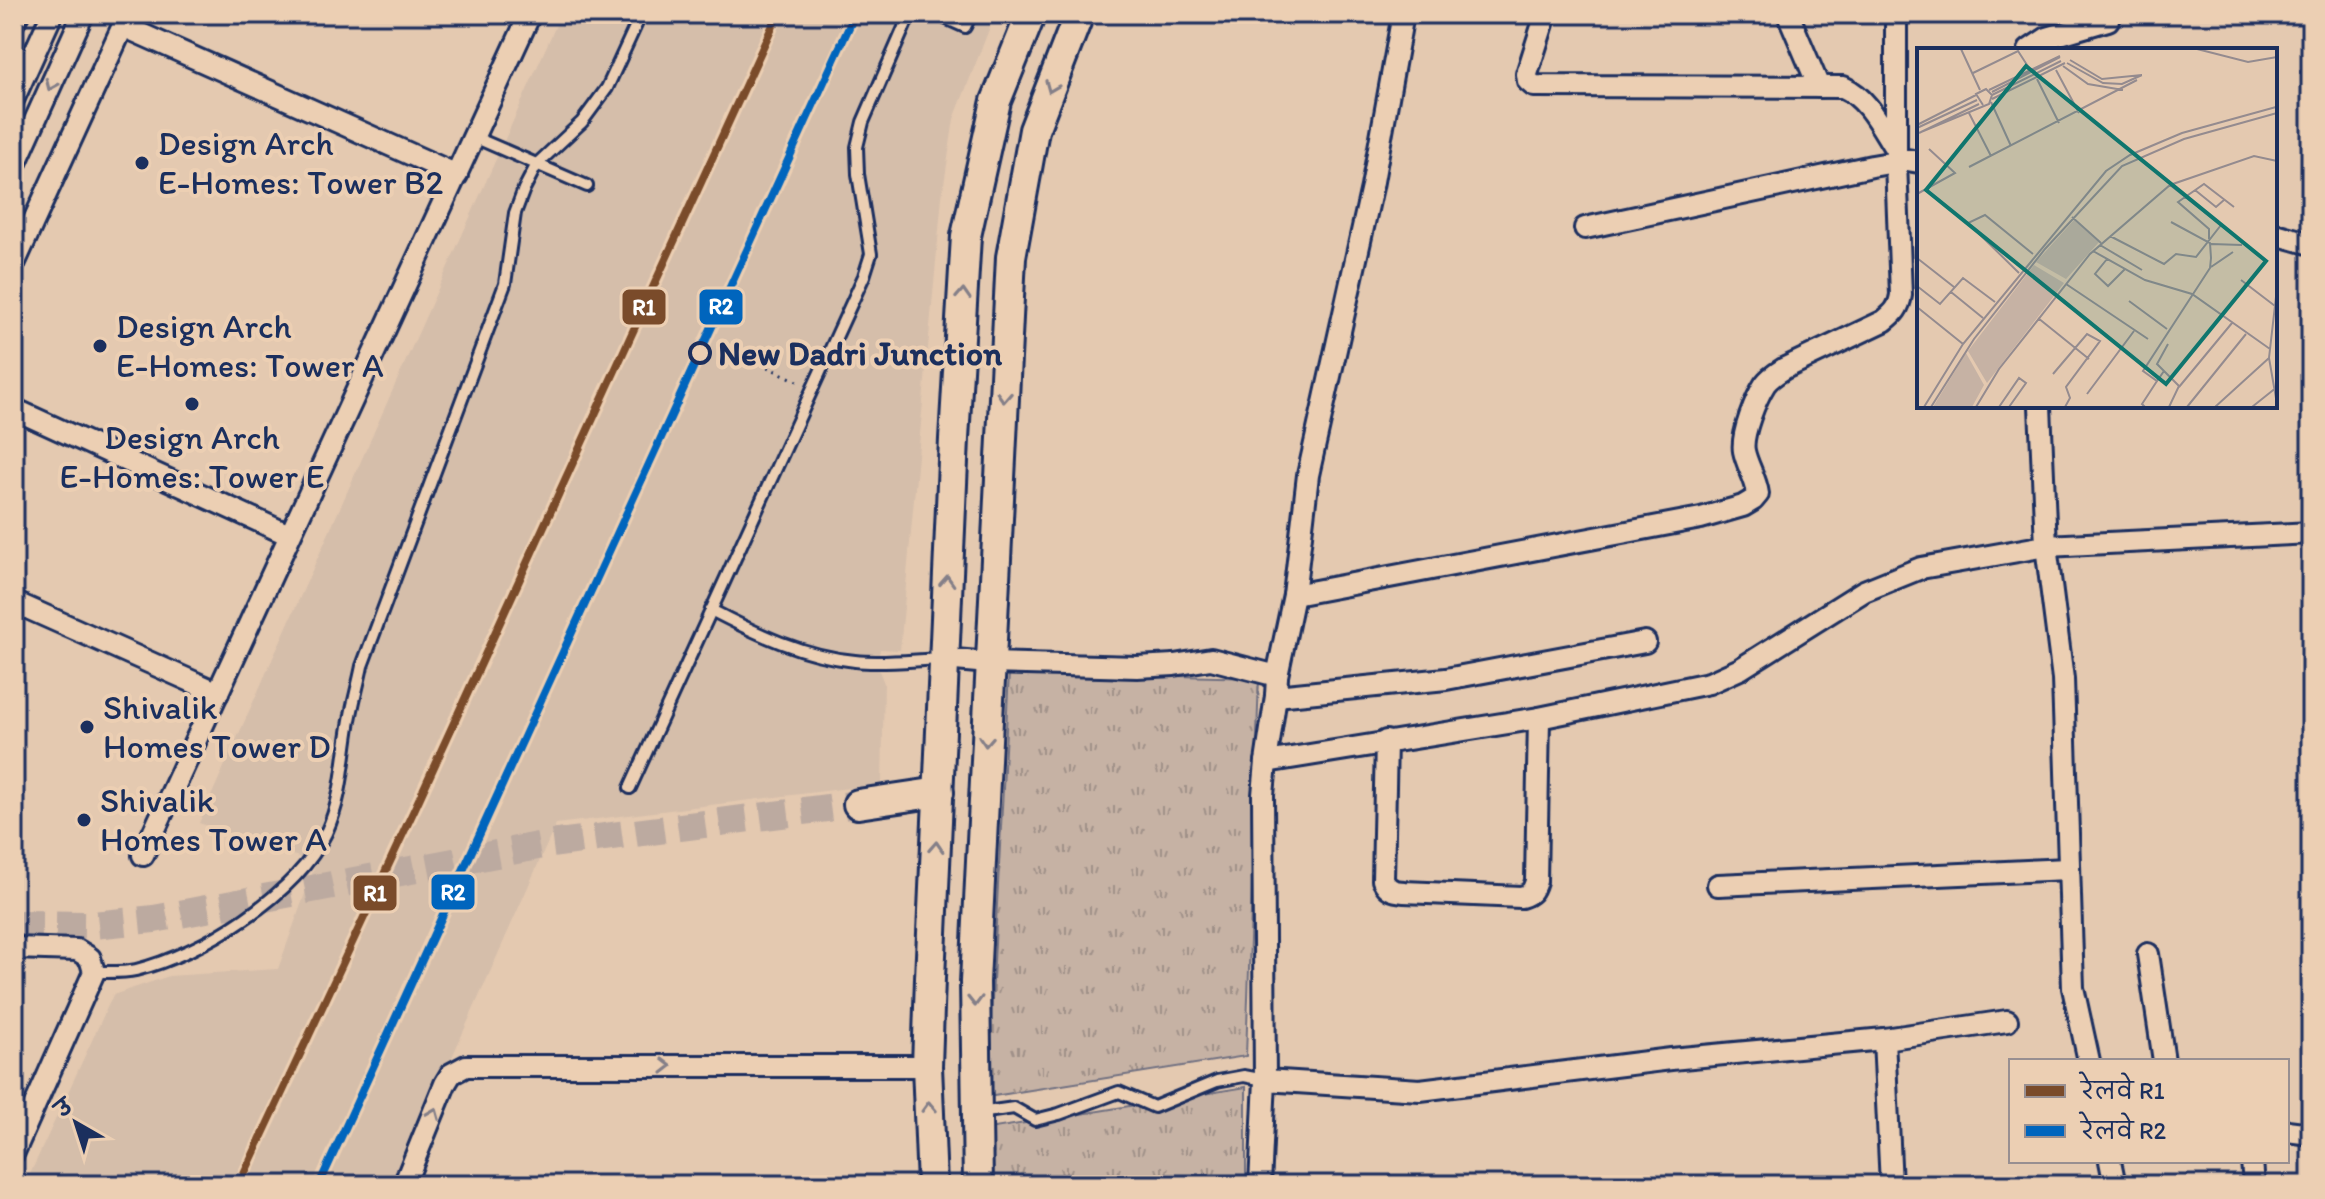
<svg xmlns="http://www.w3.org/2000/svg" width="2325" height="1199" viewBox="0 0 2325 1199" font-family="Itim,'Playpen Sans Deva',sans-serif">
<defs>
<pattern id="grass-tufts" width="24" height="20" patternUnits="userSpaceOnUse" patternTransform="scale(2)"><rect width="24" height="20" fill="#c6b2a4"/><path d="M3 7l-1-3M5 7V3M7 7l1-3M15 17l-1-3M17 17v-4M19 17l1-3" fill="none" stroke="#a09189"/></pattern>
</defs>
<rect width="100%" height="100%" fill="#e4c9b0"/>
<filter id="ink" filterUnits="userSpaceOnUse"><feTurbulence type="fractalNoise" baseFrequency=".0125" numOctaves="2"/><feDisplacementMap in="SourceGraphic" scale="16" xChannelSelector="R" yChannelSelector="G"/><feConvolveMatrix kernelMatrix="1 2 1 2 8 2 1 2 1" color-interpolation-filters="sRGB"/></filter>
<g filter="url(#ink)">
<!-- built -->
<path fill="#d5beaa" d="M561 14H995L954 119 942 197 900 650 880 649 877 666 884 683 882 784 556 824 395 1185H25L113 995 169 976 278 969 316 863 199 823Z"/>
<!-- grass -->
<g fill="url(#grass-tufts)" stroke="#707081" stroke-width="2">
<path d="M1009 672 1259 678 1246 1056 987 1097Z"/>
<path d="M1246 1087V1185H990L988 1129Z"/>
</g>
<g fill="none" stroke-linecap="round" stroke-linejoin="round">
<!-- secondary-tunnel -->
<path stroke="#bcaaa0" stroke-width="28" stroke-dasharray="28 14" stroke-linecap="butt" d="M14 924 93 925 154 919 543 845 858 804"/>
<!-- lane casing -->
<g stroke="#1b2f5e" stroke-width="16">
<g id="lane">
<path d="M936 14 965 27 971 14"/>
<path d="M474 137 587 186"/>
<path d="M711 610C757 634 803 656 855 661 883 664 913 660 942 659"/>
<path d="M630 788 864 276 871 254 858 174 857 147 863 122 910 14"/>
<path d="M94 972C107 972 123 973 136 970 202 954 296 895 326 833 342 799 343 763 349 726 352 706 358 686 362 666L505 284 515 213 524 189 537 164 582 122 607 88 641 14"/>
<path d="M979 1113 1014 1108 1035 1120 1059 1114 1119 1092 1154 1107 1217 1081 1244 1076 1265 1080"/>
</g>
</g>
<!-- street casing -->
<g stroke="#1b2f5e" stroke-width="26">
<g id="street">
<path d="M1546 14 1527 74 1528 81 1534 86 1843 87C1868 98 1881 127 1896 150"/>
<path d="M1788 14 1819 87"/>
<path d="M14 22 18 14"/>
<path d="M123 26 457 175"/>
<path d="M2029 50 2047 38 2108 20"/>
<path d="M14 98 52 14"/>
<path d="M14 167 83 14"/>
<path d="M1585 228 1872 166 1907 160 1919 162"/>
<path d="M2275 234 2311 244"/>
<path d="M14 264 127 17"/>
<path d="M2040 406 2046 546 2063 679 2073 988 2089 1061"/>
<path d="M14 409 289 535"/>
<path d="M1294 595 1701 518 1743 506 1753 500 1758 494C1756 478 1747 466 1744 451 1741 435 1756 398 1765 384 1770 377 1777 373 1785 368L1884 321C1894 313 1899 308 1901 295L1896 162V14"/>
<path d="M14 602 218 693"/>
<path d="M944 659 989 663 1137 667 1174 665 1211 659 1277 676"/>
<path d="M1276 696 1446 679 1645 642"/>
<path d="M1386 741 1383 880C1388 890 1393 891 1404 892L1521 897C1531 894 1533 891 1536 881L1539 718"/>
<path d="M1266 762 1539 718 1709 683 1740 669 1864 591 1921 568 2046 546 2311 533"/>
<path d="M143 855 530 14"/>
<path d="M1718 885 2068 869"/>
<path d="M14 948 77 950 90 958 94 972 14 1152"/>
<path d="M2148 954 2164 1061"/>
<path d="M1884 1039 1891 1185"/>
<path d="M1265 1080 1420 1090 1671 1059 1884 1039 2007 1021"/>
<path d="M2287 1131 2311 1134"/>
<path d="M2110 1161 2115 1185"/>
<path d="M2252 1161 2254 1185"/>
<path d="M404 1185 445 1084 451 1074 466 1066H927"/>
<path d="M1260 1185 1265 1080 1263 795 1266 762 1276 696 1277 676 1294 595 1308 475 1372 187 1403 14"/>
</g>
</g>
<!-- secondary casing -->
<g stroke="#1b2f5e" stroke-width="34">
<g id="secondary">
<path d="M858 804 939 792"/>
<path d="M932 1185 927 1066 930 978 954 439 966 236 996 101 1031 14"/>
<path d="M978 1185 975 982 1011 257 1034 130 1079 14"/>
</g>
</g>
<!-- path -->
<g stroke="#1b2f5e" stroke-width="3" stroke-dasharray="2 6" stroke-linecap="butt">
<path d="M734 352 746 357"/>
<path d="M767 367 802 383"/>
</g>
<!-- lane -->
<use href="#lane" stroke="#eccfb3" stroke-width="10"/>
<!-- street -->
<use href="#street" stroke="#eccfb3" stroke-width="20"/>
<!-- secondary -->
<use href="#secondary" stroke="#eccfb3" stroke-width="28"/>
<!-- rail-1 casing -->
<g stroke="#eccfb3" stroke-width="14">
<path id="rail-1" d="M239 1185 415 808 778 14"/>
</g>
<!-- rail-2 casing -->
<g stroke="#eccfb3" stroke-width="14">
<path id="rail-2" d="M319 1185 855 14"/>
</g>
<!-- rail-1 -->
<use href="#rail-1" stroke="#7a4b2a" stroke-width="8"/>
<!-- rail-2 -->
<use href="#rail-2" stroke="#0065bd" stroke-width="8"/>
</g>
<!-- one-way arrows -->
<defs><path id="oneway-chevron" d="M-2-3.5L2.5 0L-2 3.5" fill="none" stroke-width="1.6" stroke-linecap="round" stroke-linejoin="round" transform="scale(2)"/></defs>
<g stroke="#847f88">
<use href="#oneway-chevron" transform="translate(51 85) rotate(114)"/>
<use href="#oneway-chevron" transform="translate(1051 87) rotate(112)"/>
<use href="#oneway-chevron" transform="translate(963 294) rotate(-87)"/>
<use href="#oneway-chevron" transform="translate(1004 397) rotate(93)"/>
<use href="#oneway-chevron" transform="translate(947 581) rotate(-87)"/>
<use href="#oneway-chevron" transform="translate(986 741) rotate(93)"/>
<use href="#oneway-chevron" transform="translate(936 847) rotate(-87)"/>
<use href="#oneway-chevron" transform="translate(975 1001) rotate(89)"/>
<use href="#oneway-chevron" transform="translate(666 1066)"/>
<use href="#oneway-chevron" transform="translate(929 1107) rotate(-92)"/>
<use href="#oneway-chevron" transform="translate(434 1113) rotate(-68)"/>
</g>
</g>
<!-- markers -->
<g fill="#1b2f5e" stroke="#eccfb3" stroke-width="3">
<circle cx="142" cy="163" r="8"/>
<circle cx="100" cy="346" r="8"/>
<circle cx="192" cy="404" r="8"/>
<circle cx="87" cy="727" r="8"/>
<circle cx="84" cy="820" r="8"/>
</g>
<circle fill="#eccfb3" stroke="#1b2f5e" stroke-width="4" cx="700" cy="353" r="10"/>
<g text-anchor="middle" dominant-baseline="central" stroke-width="8" stroke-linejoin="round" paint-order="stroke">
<!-- poi labels -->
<g font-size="34" fill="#1b2f5e" stroke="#eccfb3" text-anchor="start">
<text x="158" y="143">Design Arch<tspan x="158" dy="39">E-Homes: Tower B2</tspan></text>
<text x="116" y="326">Design Arch<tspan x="116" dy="39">E-Homes: Tower A</tspan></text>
<text x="192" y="437" text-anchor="middle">Design Arch<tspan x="192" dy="39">E-Homes: Tower E</tspan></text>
<text x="103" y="707">Shivalik<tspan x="103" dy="39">Homes Tower D</tspan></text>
<text x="100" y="800">Shivalik<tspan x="100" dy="39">Homes Tower A</tspan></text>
</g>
<!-- stop labels -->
<g font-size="34" font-weight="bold" fill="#1b2f5e" stroke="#eccfb3" text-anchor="start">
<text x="718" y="353">New Dadri Junction</text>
</g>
</g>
<!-- overview -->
<g transform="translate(1917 48)">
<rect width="360" height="360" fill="#e4c9b0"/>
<path d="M157 172 182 194 149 231 119 214ZM117 217 147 235 70 335 51 303ZM49 305 67 337 55 359H16Z" fill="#c6b2a4"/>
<path fill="none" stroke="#948b8f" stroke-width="2" d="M44 1 63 42M280 1 331 14 360 9M153 12 185 31 225 27M150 15 186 35 205 36 225 27M146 18 171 36 206 42M139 22 162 65M56 25 101 3 112 20M120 31 142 75M72 42 143 8M75 44 143 9M75 47 144 13M75 51 148 15M74 54 94 98M52 65 74 108M0 77 59 47M0 80 60 52M4 84 72 56 75 47 69 41 59 46 66 57M2 85 62 56M52 119 220 32M278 142 299 159 307 152M0 146 38 125 12 101M155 169 184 195M193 188 247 216 259 206 279 209 304 177 253 137M292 191V181L261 154 287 136 317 159M294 196 325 197M183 197 225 222M176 203 228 232 275 246 353 301M0 210 37 239M190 211 178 226 191 238 208 221M294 219 316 204M102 225 51 175 68 167 116 206M324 232 358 258M149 236 231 291M0 238 23 256 46 230 78 254M360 240 352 310 360 356M34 244 66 270M212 253 250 281M0 259 46 296M121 270 172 311M251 296 240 316 262 338 252 359M247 323 240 333 226 323 293 220 294 210 293 195 254 174M136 326 170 286 183 293 149 339 153 350 148 359M262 339 315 275M170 346 217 283M7 359 46 296 189 123 213 107 265 85 359 59M14 359 57 291 128 201 205 118 267 91 360 65M59 359 82 321 173 206 253 137 337 108 360 113M82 359 102 330 109 335 92 359M228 359 225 356 240 333M270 359 329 286M298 359 352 310M335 359 360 339"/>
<path fill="#0f766e" fill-opacity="0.15" stroke="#0f766e" stroke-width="4" d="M109 18 349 213 249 336 9 142Z"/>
<rect width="360" height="360" fill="none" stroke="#1b2f5e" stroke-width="4"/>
</g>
<g stroke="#eccfb3" stroke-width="3">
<rect x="698" y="288" width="46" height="38" rx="8" fill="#0065bd"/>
<rect x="621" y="288" width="46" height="38" rx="8" fill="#7a4b2a"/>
<rect x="430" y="873" width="46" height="38" rx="8" fill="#0065bd"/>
<rect x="352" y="874" width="46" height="38" rx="8" fill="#7a4b2a"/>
</g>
<g font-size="22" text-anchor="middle" font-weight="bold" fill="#fff">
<text x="721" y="314">R2</text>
<text x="644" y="315">R1</text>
<text x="453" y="900">R2</text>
<text x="375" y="901">R1</text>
</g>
<!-- margin -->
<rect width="2325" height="1199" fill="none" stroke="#eccfb3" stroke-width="48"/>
<rect x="24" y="24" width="2277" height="1151" fill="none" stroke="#1b2f5e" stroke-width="3" filter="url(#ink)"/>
<!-- legend -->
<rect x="2009" y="1059" width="280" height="104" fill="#eccfb3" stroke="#988f91" stroke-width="2"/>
<rect x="2025" y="1085" width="40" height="12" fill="#7a4b2a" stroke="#988f91" stroke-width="2"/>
<text x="2081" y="1099" font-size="24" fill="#1b2f5e">रेलवे R1</text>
<rect x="2025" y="1125" width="40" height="12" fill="#0065bd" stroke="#988f91" stroke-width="2"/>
<text x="2081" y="1139" font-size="24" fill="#1b2f5e">रेलवे R2</text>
<!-- north arrow -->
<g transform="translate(76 1123) rotate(321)" stroke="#eccfb3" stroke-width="6" paint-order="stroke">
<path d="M0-6L14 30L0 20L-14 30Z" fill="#1b2f5e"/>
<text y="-12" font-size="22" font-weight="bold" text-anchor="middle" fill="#1b2f5e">उ</text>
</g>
</svg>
